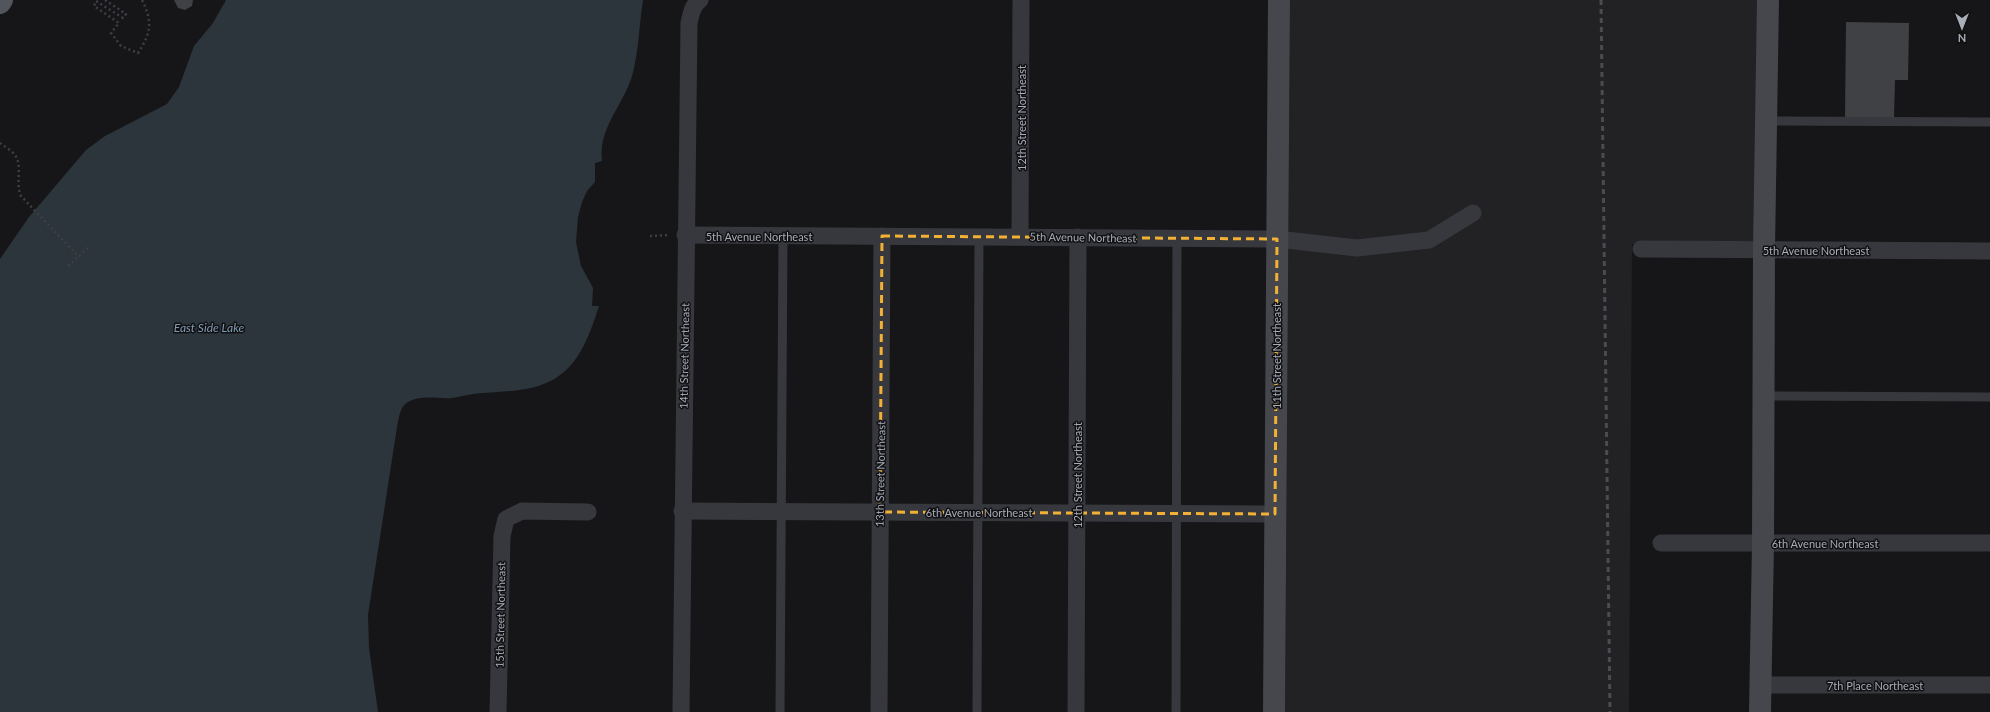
<svg xmlns="http://www.w3.org/2000/svg" width="1990" height="712" viewBox="0 0 1990 712" font-family="Lato,sans-serif">
<rect width="100%" height="100%" fill="#161618"/>
<!-- built -->
<path fill="#222225" d="M1290 0H1760V245L1632 244 1629 712H1285Z"/>
<!-- water -->
<path fill="#2c353c" d="M226 0H643C639 25 639 51 632 76 623 106 598 128 602 161L595 163V182L587 191 582 202 578 217 576 242 581 266 593 288 592 306H599C590 333 581 362 556 378 532 393 500 391 473 394 466 395 459 397 452 398 439 399 422 395 410 401 400 405 399 417 397 427L368 615 369 648 378 712H0V259L29 217 86 150 105 136 167 104 179 87 194 46 213 23Z"/>
<!-- building -->
<g fill="#404145">
<path d="M174 0H193L192 6 185 10 178 8Z"/>
<path d="M1846 22 1909 23 1908 80H1895L1894 118H1845Z"/>
</g>
<g fill="none" stroke-linecap="round" stroke-linejoin="round">
<!-- path -->
<g stroke="#3d3f44" stroke-width="2.5" stroke-dasharray="2 3" stroke-linecap="butt">
<path d="M105 0 126 14 123 18 96 1 94 6 119 23 111 33 121 46 138 53C151 33 153 22 142 0"/>
<path d="M0 143C4 146 12 151 15 155 23 166 15 183 21 196L79 257"/>
<path d="M650 236 670 235"/>
<path d="M68 266 88 248"/>
</g>
<!-- lane -->
<g stroke="#37383d" stroke-width="9">
<path d="M1767 121 1990 122"/>
<path d="M1764 396 1990 397"/>
<path d="M780 712 783 236"/>
<path d="M977 712 979 236"/>
<path d="M1176 712 1177 238"/>
</g>
<!-- street -->
<g stroke="#37383d" stroke-width="17">
<path d="M685 235 1277 239 1357 248 1429 240 1473 213"/>
<path d="M1020 236 1021 0"/>
<path d="M1641 249 1990 251"/>
<path d="M682 511 1275 514"/>
<path d="M1661 543H1990"/>
<path d="M1760 685H1990"/>
<path d="M498 712 502 536 506 519 522 511 588 512"/>
<path d="M681 712 689 23C691 15 692 5 700 0"/>
<path d="M879 712 882 236"/>
<path d="M1076 712 1078 237"/>
</g>
<!-- secondary -->
<g stroke="#45474d" stroke-width="22">
<path d="M1274 712 1279 0"/>
<path d="M1760 712 1763 543 1764 249 1768 0"/>
</g>
<!-- primary -->
<path stroke="#53555c" stroke-width="22" d="M0 3 2 0"/>
<!-- rail -->
<path stroke="#4a4c52" stroke-width="3" stroke-dasharray="5 4" stroke-linecap="butt" d="M1601 0 1610 712"/>
</g>
<!-- marked area -->
<path fill="none" stroke="#f2b134" stroke-width="3" stroke-dasharray="8 5" stroke-linejoin="round" d="M882 236 1277 239 1275 514 880 512Z"/>
<g text-anchor="middle" dominant-baseline="central" stroke-width="3" stroke-linejoin="round" paint-order="stroke">
<!-- street labels -->
<g font-size="11" fill="#a8adb8" stroke="#111113">
<text transform="translate(1021 118) rotate(-90)">12th Street Northeast</text>
<text x="759" y="236">5th Avenue Northeast</text>
<text transform="translate(1083 237) rotate(1)">5th Avenue Northeast</text>
<text x="1816" y="250">5th Avenue Northeast</text>
<text transform="translate(684 356) rotate(-89)">14th Street Northeast</text>
<text transform="translate(1276 356) rotate(-90)">11th Street Northeast</text>
<text transform="translate(880 474) rotate(-89)">13th Street Northeast</text>
<text transform="translate(1077 475) rotate(-90)">12th Street Northeast</text>
<text x="979" y="512">6th Avenue Northeast</text>
<text x="1825" y="543">6th Avenue Northeast</text>
<text transform="translate(500 615) rotate(-89)">15th Street Northeast</text>
<text x="1875" y="685">7th Place Northeast</text>
</g>
<!-- water labels -->
<g font-size="12" font-style="italic" fill="#7f9bb3" stroke="#111113">
<text x="209" y="327">East Side Lake</text>
</g>
</g>
<!-- north arrow -->
<g transform="translate(1962 28) rotate(180)" stroke="#111113" stroke-width="3" paint-order="stroke">
<path d="M0-3L7 15L0 10L-7 15Z" fill="#a8adb8"/>
<text y="-6" font-size="11" font-weight="bold" text-anchor="middle" fill="#a8adb8">N</text>
</g>
</svg>
